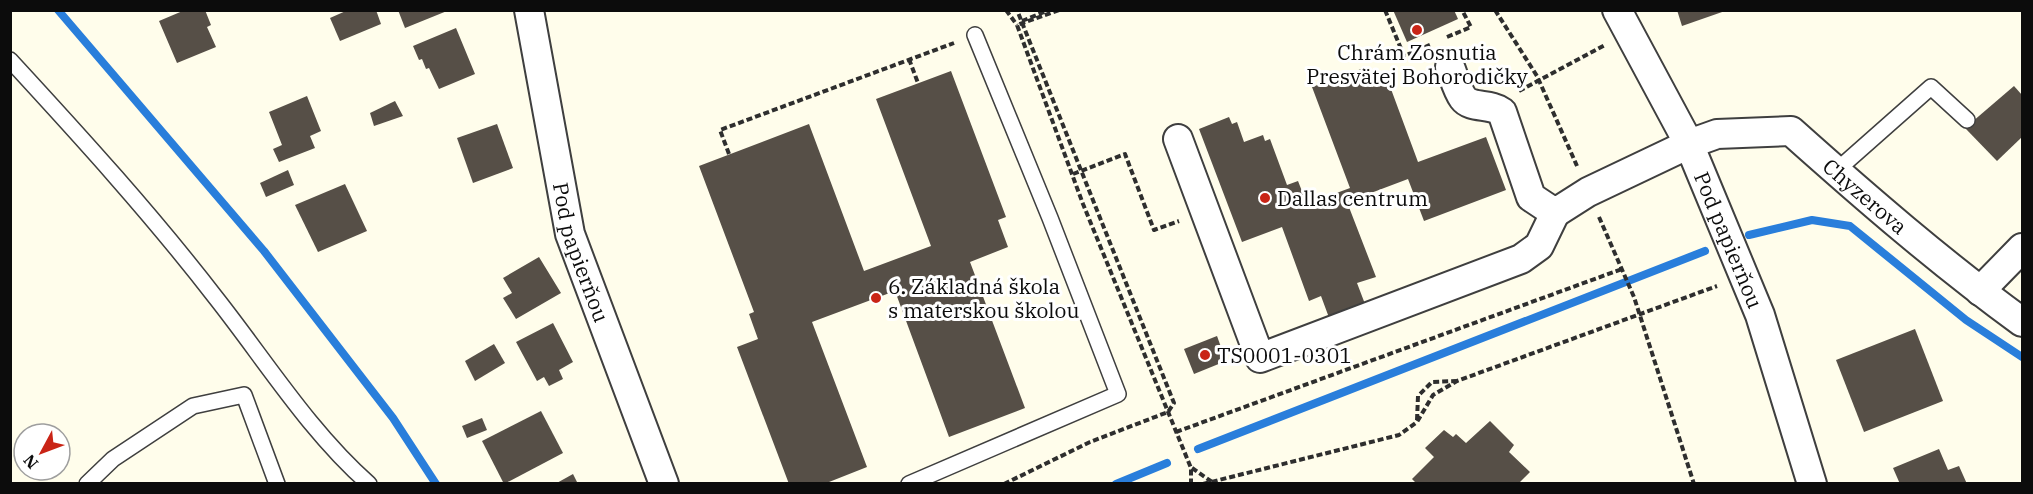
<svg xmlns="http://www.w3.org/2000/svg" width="2033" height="494" viewBox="0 0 2033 494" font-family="'IBM Plex Serif',serif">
<rect width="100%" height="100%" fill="#fffdeb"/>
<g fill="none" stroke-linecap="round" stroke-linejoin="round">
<!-- stream -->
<g stroke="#297edb" stroke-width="8">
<path d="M58 10 264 251 393 418 436 484"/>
<path d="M1749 235 1812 220 1850 226 1966 320 2022 357"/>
<path d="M1198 449 1705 251"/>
<path d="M1116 484 1167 463"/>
</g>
</g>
<!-- building -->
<g fill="#564f47">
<path d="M185 10H205L211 25 207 27 216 47 177 63 159 21Z"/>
<path d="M348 10H376L381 24 340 41 330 18Z"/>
<path d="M398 10H447V11L405 28Z"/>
<path d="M1393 10H1454L1458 19 1407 42Z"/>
<path d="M1677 10H1725V11L1682 26Z"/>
<path d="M456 28 475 74 439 89 429 68 426 69 422 59 419 60 413 46Z"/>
<path d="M1364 68 1372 87 1388 81 1418 162 1486 137 1506 190 1424 221 1408 179 1347 202 1376 277 1357 283 1365 304 1331 323 1321 296 1309 301 1282 227 1242 242 1199 129 1229 117 1232 124 1237 122 1244 142 1263 135 1265 141 1270 139 1287 185 1298 181 1307 204 1350 188 1312 87Z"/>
<path d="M951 71 1006 217 998 220 1008 247 970 262 1025 408 949 437 895 291 812 322 867 467 824 484H789L737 347 758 339 749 314 754 312 699 166 809 124 864 271 931 246 876 99Z"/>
<path d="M2014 86 2022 95V137L1997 161 1965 128Z"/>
<path d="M307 96 321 131 310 136 315 148 279 162 273 149 282 145 269 112Z"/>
<path d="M395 101 403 116 374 126 370 113Z"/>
<path d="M497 124 513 168 473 183 457 138Z"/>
<path d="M288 170 294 185 266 197 260 183Z"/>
<path d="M345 184 367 231 318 252 295 205Z"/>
<path d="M539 257 561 293 516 319 503 298 512 293 503 278Z"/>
<path d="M553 323 573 362 559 370 563 379 549 386 544 377 537 381 516 342Z"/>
<path d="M1915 329 1943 401 1864 432 1836 360Z"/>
<path d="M1217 336 1226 361 1194 374 1184 349Z"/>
<path d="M494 344 505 363 475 381 465 361Z"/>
<path d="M541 411 563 453 504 484 482 441Z"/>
<path d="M482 418 487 430 467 438 462 426Z"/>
<path d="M1490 421 1514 445 1509 452 1530 472 1518 484H1417L1412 479 1434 457 1425 448 1444 430 1453 437 1456 434 1466 443Z"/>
<path d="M1939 449 1948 470 1959 466 1967 484H1900L1893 468Z"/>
<path d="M573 474 578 484H555Z"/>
</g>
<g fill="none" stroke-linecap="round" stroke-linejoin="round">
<!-- service casing -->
<g stroke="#3f3f3f" stroke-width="18">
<g id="service">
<path d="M10 60C81 137 152 215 216 298 265 360 309 431 369 484"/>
<path d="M1836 171 1931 87 1967 120"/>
<path d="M87 484 113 459 193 406 244 395 277 484"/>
<path d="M909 484 1118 394 1050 218 975 35"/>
</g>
</g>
<!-- minor casing -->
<g stroke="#3f3f3f" stroke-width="32">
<g id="minor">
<path id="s1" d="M529 10 570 234 664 484"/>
<path id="s2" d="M1617 10 1689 144 1760 315 1812 484"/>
<path id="s3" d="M1450 67C1454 77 1457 90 1463 98 1471 109 1490 103 1502 112L1531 197 1555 213 1588 192 1689 144 1717 134 1791 131C1866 198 1941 263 2022 322"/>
<path d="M1178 139 1260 358 1521 259 1539 246 1555 213"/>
<path d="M1980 291 2022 248"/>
</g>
</g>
<!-- path -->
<g stroke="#2e2e2e" stroke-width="4" stroke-dasharray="6 3" stroke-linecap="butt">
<path d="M1006 10 1017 25"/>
<path d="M1059 10 1017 25 1083 204 1191 468V484"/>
<path d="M1385 10 1404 56 1432 44"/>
<path d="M1495 10 1537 76 1577 166"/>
<path d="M1022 21 1049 10"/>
<path d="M1447 37 1471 27 1462 10"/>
<path d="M909 59 918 83"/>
<path d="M1519 91 1605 45"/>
<path d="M729 154 720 130 954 43"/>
<path d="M1073 174 1125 154 1154 230 1179 221"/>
<path d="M1599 217 1634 297 1694 484"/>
<path d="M1417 420 1418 396 1432 382 1456 381"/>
<path d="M1176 432 1622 269"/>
<path d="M1192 468 1215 484"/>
<path d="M1004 484 1090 442 1168 412 1174 403 1017 10"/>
<path d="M1203 484 1399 435 1417 422 1433 395 1457 381 1717 286"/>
</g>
<!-- service -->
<use href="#service" stroke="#fff" stroke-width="15"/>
<!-- minor -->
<use href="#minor" stroke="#fff" stroke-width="28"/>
</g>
<!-- markers -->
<g fill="#c92416" stroke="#fff" stroke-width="2">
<circle cx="1417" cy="30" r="6"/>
<circle cx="1265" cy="198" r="6"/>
<circle cx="876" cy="298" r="6"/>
<circle cx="1205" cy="355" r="6"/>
</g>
<g text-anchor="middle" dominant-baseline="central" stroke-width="6" stroke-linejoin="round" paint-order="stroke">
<!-- poi labels -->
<g font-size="21" fill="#0c0c0c" stroke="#fff" text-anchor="start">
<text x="1417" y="52" text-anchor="middle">Chrám Zosnutia<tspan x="1417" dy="24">Presvätej Bohorodičky</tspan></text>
<text x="1277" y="198">Dallas centrum</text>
<text x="888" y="286">6. Základná škola<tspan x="888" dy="24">s materskou školou</tspan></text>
<text x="1217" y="355">TS0001-0301</text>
</g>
<!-- street labels -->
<g font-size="21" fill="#0c0c0c" stroke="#fff">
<text stroke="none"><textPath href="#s3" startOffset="548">Chyzerova</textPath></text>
<text stroke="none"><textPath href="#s2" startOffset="256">Pod papierňou</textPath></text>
<text stroke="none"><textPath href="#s1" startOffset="248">Pod papierňou</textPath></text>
</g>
</g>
<!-- border -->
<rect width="2033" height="494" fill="none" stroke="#0c0c0c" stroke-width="24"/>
<!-- north arrow -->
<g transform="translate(42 452) rotate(229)"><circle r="28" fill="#ffffff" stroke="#9e9e9e" stroke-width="1.5"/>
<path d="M0-4.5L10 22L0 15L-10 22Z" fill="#c92416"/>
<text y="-9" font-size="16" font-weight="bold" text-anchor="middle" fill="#0c0c0c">N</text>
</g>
</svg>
